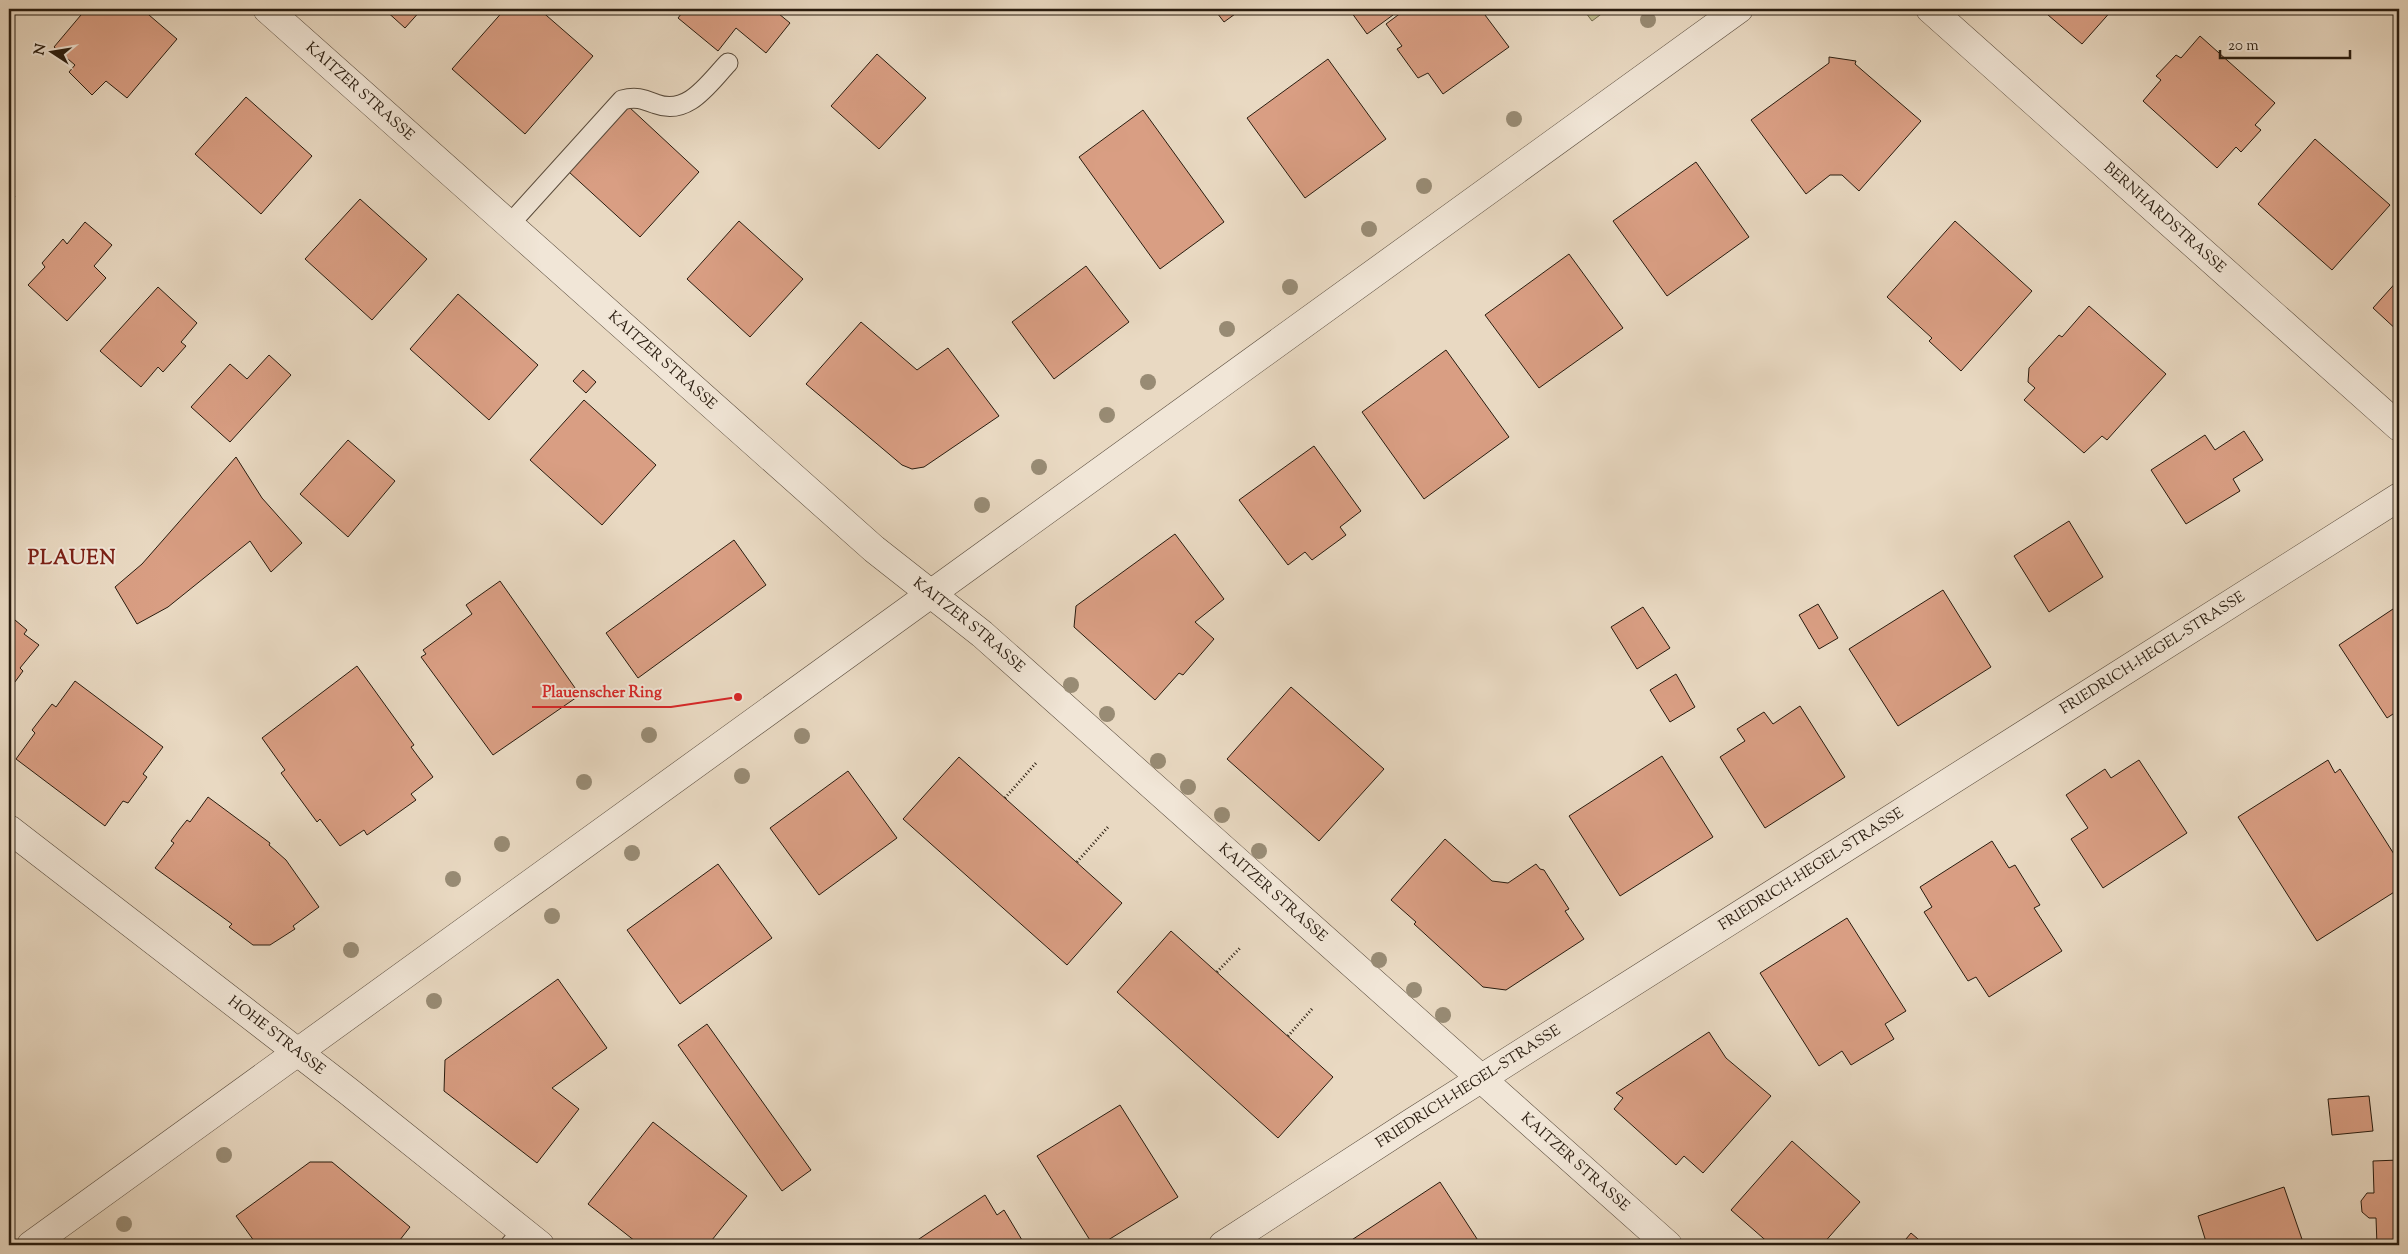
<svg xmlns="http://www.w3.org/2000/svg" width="2408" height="1254" viewBox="0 0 2408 1254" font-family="'Sorts Mill Goudy',serif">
<rect width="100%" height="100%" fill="#e9d9c2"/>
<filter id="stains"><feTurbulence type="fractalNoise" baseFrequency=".004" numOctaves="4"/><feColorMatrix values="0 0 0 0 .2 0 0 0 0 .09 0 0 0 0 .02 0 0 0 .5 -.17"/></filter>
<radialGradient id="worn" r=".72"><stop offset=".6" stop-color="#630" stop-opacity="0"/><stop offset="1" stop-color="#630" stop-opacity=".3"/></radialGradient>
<!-- green -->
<path fill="#bfbc8e" stroke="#746c4e" d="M1583 9H1608L1592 21Z"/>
<!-- building -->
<g fill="#d99e83" stroke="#291c0f">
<path d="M86 9H142L177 39 127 98 106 81 92 95 69 72 75 65 54 47Z"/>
<path d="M384 9H422L405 28Z"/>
<path d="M505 9H539L593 56 525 134 452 69Z"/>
<path d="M685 9H773L790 23 766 53 736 28 718 51 678 18Z"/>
<path d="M1214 9H1242L1224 22Z"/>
<path d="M1349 9H1389L1393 15 1367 34Z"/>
<path d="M1406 9H1487L1489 12 1485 15 1509 47 1443 94 1428 73 1418 78 1397 49 1402 46 1386 24Z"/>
<path d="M2041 9H2113L2082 44Z"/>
<path d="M2200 36 2275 103 2255 125 2261 130 2241 152 2236 147 2217 168 2143 101 2161 80 2156 76 2176 55 2181 58Z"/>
<path d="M877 54 926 98 879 149 831 106Z"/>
<path d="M1829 57 1856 61 1855 64 1921 121 1859 191 1842 175H1830L1806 194 1751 120 1829 63Z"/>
<path d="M1328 59 1386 139 1305 198 1247 118Z"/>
<path d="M246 97 312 156 261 214 195 154Z"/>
<path d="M629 107 699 172 640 237 569 172Z"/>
<path d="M1143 110 1224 222 1160 269 1079 157Z"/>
<path d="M2315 139 2390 205 2332 270 2258 204Z"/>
<path d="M1696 162 1749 237 1667 296 1613 221Z"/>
<path d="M9 191 15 196 9 205Z"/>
<path d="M360 199 427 259 372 320 305 259Z"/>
<path d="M739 221 803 279 750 337 687 279Z"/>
<path d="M1955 221 2032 291 1961 371 1929 341 1932 338 1887 297Z"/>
<path d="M85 222 112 245 94 266 106 278 67 321 28 285 45 267 42 263 63 239 67 244Z"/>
<path d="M1569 254 1623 328 1539 388 1485 315Z"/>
<path d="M1086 266 1129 322 1054 379 1012 322Z"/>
<path d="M2399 279V332L2373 308Z"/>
<path d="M158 287 197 323 181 342 186 346 163 372 158 367 141 387 100 351Z"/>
<path d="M458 294 538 365 489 420 410 349Z"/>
<path d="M2089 306 2166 374 2107 440 2102 436 2084 453 2024 400 2035 388 2028 382 2029 368 2059 335 2062 337Z"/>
<path d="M861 322 917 370 948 348 999 416 924 467 912 469 902 465 806 384Z"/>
<path d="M1446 350 1509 437 1424 499 1362 412Z"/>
<path d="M269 355 291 375 230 442 191 407 230 364 247 379Z"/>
<path d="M583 370 596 382 586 393 573 381Z"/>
<path d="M584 400 656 465 602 525 530 460Z"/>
<path d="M2244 431 2263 460 2233 479 2240 491 2186 524 2151 470 2205 435 2215 450Z"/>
<path d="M348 440 395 481 348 537 300 494Z"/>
<path d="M1314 446 1361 511 1340 527 1346 535 1312 560 1305 552 1288 565 1239 500Z"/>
<path d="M236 457 262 498 302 543 271 572 250 541 168 607 137 624 115 587 142 564Z"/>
<path d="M2069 521 2103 577 2049 612 2014 556Z"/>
<path d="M1175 534 1224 599 1195 622 1214 639 1183 675 1179 673 1155 700 1074 627 1076 606Z"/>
<path d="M734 540 766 585 638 678 606 633Z"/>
<path d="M500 581 580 695 493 755 421 657 426 654 423 650 472 614 466 605Z"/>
<path d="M1943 590 1991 667 1898 726 1849 649Z"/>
<path d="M1818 604 1838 638 1819 649 1799 615Z"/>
<path d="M2399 605V710L2387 718 2339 645Z"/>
<path d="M1643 607 1670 648 1637 669 1611 627Z"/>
<path d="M9 615 27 630 24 634 39 645 20 668 23 671 9 690Z"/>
<path d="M357 666 414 745 411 747 433 777 411 794 416 800 367 835 364 830 340 846 320 819 317 822 281 773 285 770 262 738Z"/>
<path d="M1676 674 1695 707 1670 722 1650 690Z"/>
<path d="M75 681 163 747 143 774 147 777 128 803 123 801 105 826 16 759 35 733 32 730 52 704 56 707Z"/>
<path d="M1291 687 1384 769 1319 841 1227 759Z"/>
<path d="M1800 706 1845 777 1765 828 1720 757 1745 741 1737 729 1764 712 1773 724Z"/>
<path d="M1662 756 1713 837 1620 896 1569 816Z"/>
<path d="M959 757 1122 903 1067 965 903 819Z"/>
<path d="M2139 760 2187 833 2103 888 2071 839 2088 828 2066 795 2105 769 2111 778Z"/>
<path d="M2328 760 2335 773 2340 769 2399 862V889L2317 941 2238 817Z"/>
<path d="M848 771 897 838 819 895 770 828Z"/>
<path d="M208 797 270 843 269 845 286 860 319 907 293 926 295 929 270 945H253L229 927 232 924 155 868 174 843 171 841 179 830 187 820 190 822Z"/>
<path d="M1445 839 1492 881 1508 883 1536 864 1540 869 1544 870 1569 909 1565 911 1584 939 1506 990 1483 987 1414 924 1416 922 1391 900Z"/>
<path d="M1992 841 2009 868 2015 865 2040 905 2034 908 2062 951 1989 997 1976 977 1968 981 1924 912 1932 907 1920 887Z"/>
<path d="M718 864 772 938 680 1004 627 930Z"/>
<path d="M1847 918 1906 1011 1885 1024 1894 1039 1851 1065 1842 1051 1819 1066 1760 973Z"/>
<path d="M1171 931 1333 1077 1278 1138 1117 992Z"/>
<path d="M558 979 607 1048 552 1088 579 1109 537 1163 444 1091 445 1060Z"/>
<path d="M707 1024 811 1170 782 1191 678 1045Z"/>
<path d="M1709 1032 1726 1058 1771 1096 1703 1173 1684 1156 1676 1165 1614 1109 1623 1098 1616 1093Z"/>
<path d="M2369 1096 2373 1131 2332 1135 2328 1099Z"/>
<path d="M1120 1105 1178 1197 1100 1245H1093L1037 1156Z"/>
<path d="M653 1122 747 1196 708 1245H640L588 1204Z"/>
<path d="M1792 1141 1860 1202 1822 1245H1771L1731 1210Z"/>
<path d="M2399 1160V1245H2377L2376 1218H2369L2362 1212 2361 1201 2367 1193H2374L2373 1161Z"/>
<path d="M310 1162H332L410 1227 396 1245H257L236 1216Z"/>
<path d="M1440 1182 1481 1245H1344Z"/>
<path d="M2284 1187 2304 1245H2207L2198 1216Z"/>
<path d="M985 1195 997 1215 1004 1210 1025 1245H910Z"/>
<path d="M1911 1233 1925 1245H1901Z"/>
</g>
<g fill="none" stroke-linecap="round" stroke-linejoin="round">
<!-- service casing -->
<g stroke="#594b3c" stroke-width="21">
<g id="service">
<path d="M509 225 622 100C636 96 643 99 656 104 688 116 708 84 728 63"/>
<path d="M510 1245 522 1231"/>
</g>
</g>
<!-- minor casing -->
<g stroke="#594b3c" stroke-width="29">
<g id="minor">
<path id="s1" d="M267 9 874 549 982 634 1668 1245"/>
<path id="s2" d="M1930 9 2399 427"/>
<path id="s3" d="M9 829 348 1091 540 1245"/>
<path id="s4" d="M1223 1245 1411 1123 2399 497"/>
</g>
</g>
<!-- tertiary casing -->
<g stroke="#594b3c" stroke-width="29">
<path id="tertiary" d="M31 1245 1739 9"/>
</g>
<!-- path -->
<g stroke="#291c0f" stroke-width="3" stroke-dasharray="1 2.5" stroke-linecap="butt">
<path d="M1005 798 1036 763"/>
<path d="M1077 862 1108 827"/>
<path d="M1217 972 1241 947"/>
<path d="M1288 1036 1312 1009"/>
</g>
<!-- service -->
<use href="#service" stroke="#f1e6d7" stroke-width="19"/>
<!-- minor -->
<use href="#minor" stroke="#f1e6d7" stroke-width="28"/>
<!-- tertiary -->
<use href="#tertiary" stroke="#f1e6d7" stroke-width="28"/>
</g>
<!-- trees -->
<g fill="#988b74">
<circle cx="1648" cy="20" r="8"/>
<circle cx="1514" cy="119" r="8"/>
<circle cx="1424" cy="186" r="8"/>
<circle cx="1369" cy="229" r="8"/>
<circle cx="1290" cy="287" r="8"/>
<circle cx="1227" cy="329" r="8"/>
<circle cx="1148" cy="382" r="8"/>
<circle cx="1107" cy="415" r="8"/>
<circle cx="1039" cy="467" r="8"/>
<circle cx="982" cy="505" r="8"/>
<circle cx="1071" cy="685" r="8"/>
<circle cx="1107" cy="714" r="8"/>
<circle cx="649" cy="735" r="8"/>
<circle cx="802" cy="736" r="8"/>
<circle cx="1158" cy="761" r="8"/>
<circle cx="742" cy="776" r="8"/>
<circle cx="584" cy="782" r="8"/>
<circle cx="1188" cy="787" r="8"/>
<circle cx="1222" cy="815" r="8"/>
<circle cx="502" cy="844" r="8"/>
<circle cx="1259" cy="851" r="8"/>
<circle cx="632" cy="853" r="8"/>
<circle cx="453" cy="879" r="8"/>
<circle cx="552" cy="916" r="8"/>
<circle cx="351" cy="950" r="8"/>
<circle cx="1379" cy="960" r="8"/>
<circle cx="1414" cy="990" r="8"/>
<circle cx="434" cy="1001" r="8"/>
<circle cx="1443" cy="1015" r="8"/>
<circle cx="224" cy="1155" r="8"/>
<circle cx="124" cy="1224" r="8"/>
</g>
<g text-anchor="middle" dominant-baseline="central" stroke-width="4" stroke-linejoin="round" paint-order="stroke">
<!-- street labels -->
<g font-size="15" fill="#291c0f" stroke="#f1e6d7">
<text stroke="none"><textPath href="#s1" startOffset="124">KAITZER STRASSE</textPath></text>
<text stroke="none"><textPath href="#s2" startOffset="314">BERNHARDSTRASSE</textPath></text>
<text stroke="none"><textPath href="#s1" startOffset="529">KAITZER STRASSE</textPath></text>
<text stroke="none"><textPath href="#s1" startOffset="934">KAITZER STRASSE</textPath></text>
<text stroke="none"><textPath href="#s4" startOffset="1102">FRIEDRICH-HEGEL-STRASSE</textPath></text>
<text stroke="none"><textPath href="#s4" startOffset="698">FRIEDRICH-HEGEL-STRASSE</textPath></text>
<text stroke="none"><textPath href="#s1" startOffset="1339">KAITZER STRASSE</textPath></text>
<text stroke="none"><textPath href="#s3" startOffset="338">HOHE STRASSE</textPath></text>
<text stroke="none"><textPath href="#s4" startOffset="292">FRIEDRICH-HEGEL-STRASSE</textPath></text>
<text stroke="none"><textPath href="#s1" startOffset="1744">KAITZER STRASSE</textPath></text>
</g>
<!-- district labels -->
<g font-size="20" font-weight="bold" letter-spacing="1" fill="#7a1f14" stroke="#f1e6d7">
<text x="72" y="559">PLAUEN</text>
</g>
</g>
<!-- callouts -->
<path fill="none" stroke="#d62828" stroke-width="2" d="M738 697L671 707H532"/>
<circle fill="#d62828" stroke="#f1e6d7" stroke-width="2" cx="738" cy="697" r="5"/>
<g font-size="16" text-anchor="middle" font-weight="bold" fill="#d62828" stroke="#f1e6d7" stroke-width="4" stroke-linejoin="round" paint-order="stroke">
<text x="602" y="697">Plauenscher Ring</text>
</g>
<!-- margin -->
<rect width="2408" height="1254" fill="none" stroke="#e9d9c2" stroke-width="30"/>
<rect x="10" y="10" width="2388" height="1234" fill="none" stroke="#291c0f" stroke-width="2.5"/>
<rect x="15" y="15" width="2378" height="1224" fill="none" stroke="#291c0f"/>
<!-- north arrow -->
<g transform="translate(52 52) rotate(282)" stroke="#f1e6d7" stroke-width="4" paint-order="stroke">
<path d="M0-4L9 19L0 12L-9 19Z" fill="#291c0f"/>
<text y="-8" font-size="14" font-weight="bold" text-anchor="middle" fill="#291c0f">N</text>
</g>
<!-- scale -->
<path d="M2220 50v8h130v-8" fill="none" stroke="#291c0f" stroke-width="2.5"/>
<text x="2228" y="50" font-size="15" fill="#291c0f" stroke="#f1e6d7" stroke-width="4" paint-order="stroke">20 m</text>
<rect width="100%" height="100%" filter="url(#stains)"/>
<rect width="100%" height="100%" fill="url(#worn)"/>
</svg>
